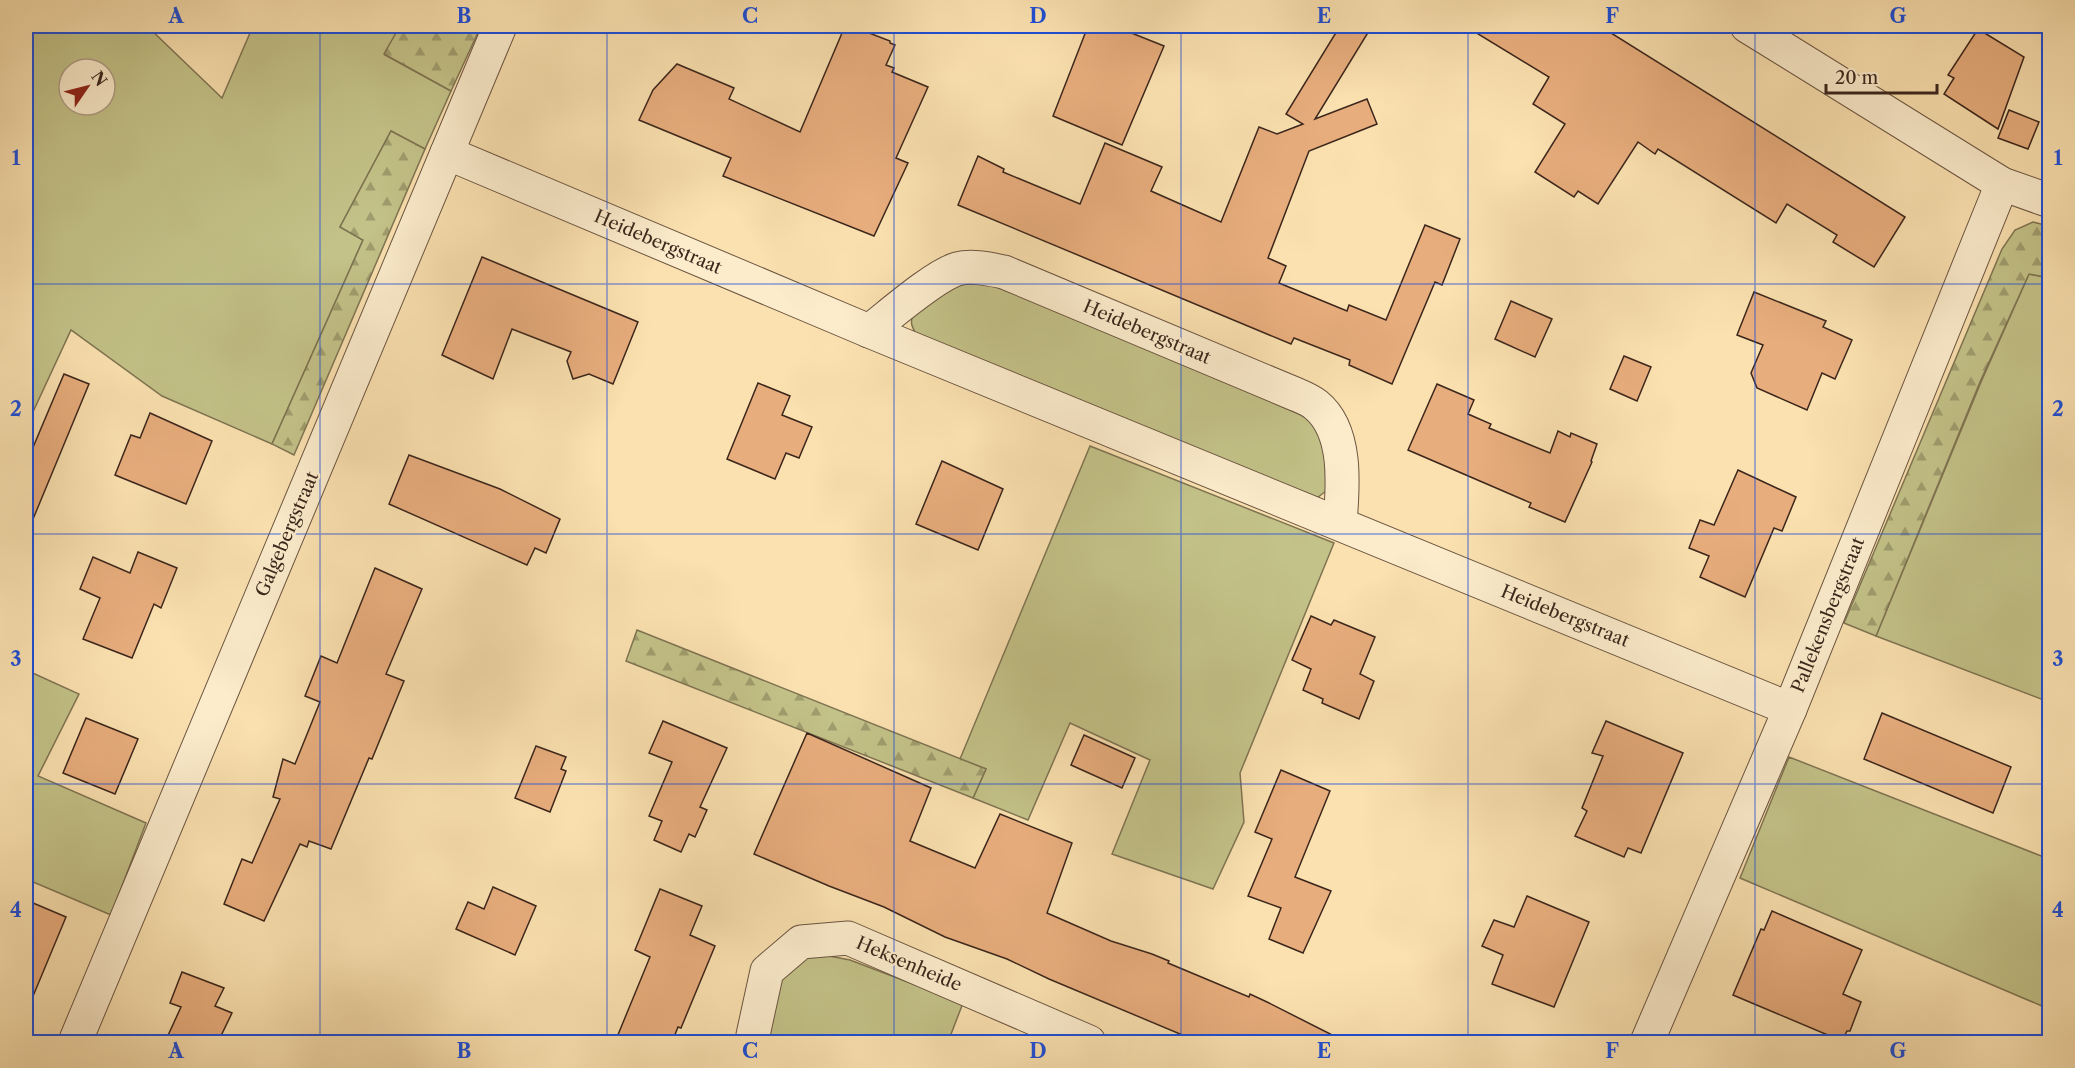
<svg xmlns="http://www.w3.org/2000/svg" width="2075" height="1068" viewBox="0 0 2075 1068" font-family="'Libre Caslon Text',serif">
<defs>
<pattern id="forest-firs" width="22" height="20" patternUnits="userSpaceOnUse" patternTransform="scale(1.5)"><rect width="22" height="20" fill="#c3c288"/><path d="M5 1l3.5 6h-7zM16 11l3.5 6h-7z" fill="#a09d6e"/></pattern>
</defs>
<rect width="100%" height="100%" fill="#fbe1b0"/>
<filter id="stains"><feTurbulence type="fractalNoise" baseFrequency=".00333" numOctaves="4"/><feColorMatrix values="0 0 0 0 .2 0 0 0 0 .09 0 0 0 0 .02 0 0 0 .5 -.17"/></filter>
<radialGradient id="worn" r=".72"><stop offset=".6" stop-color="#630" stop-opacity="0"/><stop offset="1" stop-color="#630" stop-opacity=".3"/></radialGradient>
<!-- green -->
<g fill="#c3c288" stroke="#7f7452" stroke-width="1.5" fill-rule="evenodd">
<path d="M26 26H147L222 98 253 26H400L385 55 451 91 425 149 391 131 340 227 363 240 272 444 162 396 71 330 26 427ZM69 69H105V105H69Z"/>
<path d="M2029 274 2049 278V702L1876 636 1981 382Z"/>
<path d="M967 282 998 285 1304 416C1328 436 1326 462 1326 491L1317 498 917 336C914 330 910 325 912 318 917 302 953 287 967 282Z"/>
<path d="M1090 446 1334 543 1240 773 1244 822 1213 889 1112 854 1150 760 1070 723 1028 820 973 798 986 769 960 759Z"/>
<path d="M26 670 79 694 38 776 146 823 111 915 26 879Z"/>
<path d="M1789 757 2049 859V1009L1740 878Z"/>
<path d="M829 956 850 960 963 1003 948 1042H765L777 980 808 957Z"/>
</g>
<!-- forest -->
<g fill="url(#forest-firs)" stroke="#7f7452" stroke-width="1.5">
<path d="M400 26H481L451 91 384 54Z"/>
<path d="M391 131 425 149 294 455 272 444 363 240 340 227Z"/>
<path d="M2033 222 2049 226V278L2029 274 1980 382 1876 636 1844 623 2002 249 2015 230Z"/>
<path d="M637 630 986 769 973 798 626 661Z"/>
</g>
<!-- building -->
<g fill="#e8ad7d" stroke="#3b261c" stroke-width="1.5">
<path d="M845 26H851L890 41V43L895 45 886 65 894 68 892 72 928 87 896 158 908 163 874 236 723 176 731 158 639 120 653 90 677 64 734 88 729 99 800 132Z"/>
<path d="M1088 26H1114L1164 46 1122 145 1053 116Z"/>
<path d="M1340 26H1372L1315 119 1367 99 1377 124 1309 151 1268 258 1286 266 1279 283 1347 311 1349 305 1386 320 1425 225 1460 239 1442 285 1435 282 1392 384 1349 365 1350 360 1294 338 1291 344 958 205 978 156 1004 169 1003 172 1080 204 1105 143 1162 167 1151 191 1221 222 1259 127 1277 134 1303 124 1286 114Z"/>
<path d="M1465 26H1600L1905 217 1874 267 1833 242 1837 235 1787 204 1776 223 1658 149 1655 154 1638 142 1598 204 1578 191 1574 197 1535 172 1565 124 1533 104 1549 77Z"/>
<path d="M1978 29 2024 57 1998 129 1944 94 1954 78 1948 75Z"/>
<path d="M2009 110 2039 122 2028 149 1998 138Z"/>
<path d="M482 257 638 322 613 384 589 374 573 379 567 361 571 352 512 329 493 379 442 355Z"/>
<path d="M1754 292 1826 321 1823 327 1852 340 1835 379 1822 373 1807 410 1757 388 1751 373 1763 345 1737 335Z"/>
<path d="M1511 301 1552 319 1535 357 1495 339Z"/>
<path d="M1624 356 1651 367 1637 401 1610 389Z"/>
<path d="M64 374 89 384 26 536V464Z"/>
<path d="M758 383 790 396 782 415 812 427 799 458 786 453 775 479 727 459Z"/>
<path d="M1437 384 1474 400 1468 414 1491 424 1489 428 1550 453 1558 431 1570 437 1571 433 1597 444 1591 461 1592 462 1565 522 1529 507 1531 503 1408 450Z"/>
<path d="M150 413 212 441 186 504 115 475 131 435 140 438Z"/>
<path d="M409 455 500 489 560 519 546 553 535 548 527 565 389 504Z"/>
<path d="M942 461 1003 489 978 550 916 524Z"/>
<path d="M1738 470 1796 497 1782 531 1774 528 1745 597 1700 577 1709 556 1689 548 1700 520 1714 525Z"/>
<path d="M138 552 177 568 161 608 154 604 132 658 83 639 100 598 80 589 93 557 130 573Z"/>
<path d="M375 568 422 589 386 674 404 681 372 759 369 758 331 849 309 841 307 847 300 844 264 921 224 904 242 859 252 863 280 799 273 797 283 759 295 764 320 702 305 696 321 656 337 663Z"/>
<path d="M1311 616 1331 625 1334 620 1375 637 1360 674 1374 681 1359 719 1322 703 1323 699 1303 690 1311 669 1292 660Z"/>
<path d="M1882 713 2011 767 1993 813 1864 759Z"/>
<path d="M86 718 138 739 115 794 63 773Z"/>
<path d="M663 721 727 748 700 807 707 810 695 837 689 834 681 852 654 840 662 821 649 816 672 762 649 753Z"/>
<path d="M1606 721 1683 753 1641 853 1628 848 1624 857 1575 836 1587 811 1582 808 1603 756 1592 753Z"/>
<path d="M807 733 931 788 910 841 975 868 1000 814 1072 843 1047 913 1111 941 1152 954 1169 961 1168 963 1249 997 1250 994 1267 1002 1346 1042H1199L1049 979 1007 959 945 937 884 907 829 886 754 854Z"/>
<path d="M1084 735 1135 758 1122 788 1071 765Z"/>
<path d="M536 746 566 757 561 769 566 771 550 812 515 798Z"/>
<path d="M1281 770 1330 791 1295 877 1331 891 1303 953 1269 939 1281 908 1248 896 1272 839 1255 832Z"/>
<path d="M493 887 536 906 515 955 456 929 468 902 484 909Z"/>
<path d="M660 889 702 906 690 935 715 946 681 1028 678 1027 672 1042H615L650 957 635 950Z"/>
<path d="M1527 896 1589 922 1554 1007 1492 984 1503 955 1482 946 1494 920 1514 927Z"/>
<path d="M26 900 66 917 26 1013Z"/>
<path d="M1772 911 1862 950 1843 994 1861 1002 1850 1031H1847L1842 1041 1733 995 1761 929 1764 930Z"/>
<path d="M182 972 224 988 215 1006 232 1013 218 1042H165L181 1007 170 1003Z"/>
</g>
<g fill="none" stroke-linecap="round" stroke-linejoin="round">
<!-- minor casing -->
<g stroke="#6b5541" stroke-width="35">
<g id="minor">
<path d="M1747 26 2002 184 2050 201"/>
<path d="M447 153 869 331 1790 709"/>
<path d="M869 331C890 315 934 276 957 269 972 265 989 269 1004 272L1295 394C1302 397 1310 400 1316 405 1348 431 1343 487 1340 523"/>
<path d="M75 1042 500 26"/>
<path d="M756 1042 753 1035 767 971 801 942 848 938 1089 1042"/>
<path d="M1647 1042 1790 709 2002 184"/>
</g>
</g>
<!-- minor -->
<use href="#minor" stroke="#fceccc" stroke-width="33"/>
</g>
<!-- grid -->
<path fill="none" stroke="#1d4ed8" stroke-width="1.5" stroke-opacity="0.55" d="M320 26V1042M607 26V1042M894 26V1042M1181 26V1042M1468 26V1042M1755 26V1042M26 284H2050M26 534H2050M26 784H2050"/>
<g text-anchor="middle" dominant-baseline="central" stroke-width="4.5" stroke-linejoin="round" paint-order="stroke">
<!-- street labels -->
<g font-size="18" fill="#3b261c" stroke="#fceccc">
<text transform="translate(658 242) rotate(23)">Heidebergstraat</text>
<text transform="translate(1147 332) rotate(23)">Heidebergstraat</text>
<text transform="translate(287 534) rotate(-67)">Galgebergstraat</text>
<text transform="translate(1828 615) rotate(-68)">Pallekensbergstraat</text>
<text transform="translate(1565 616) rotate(22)">Heidebergstraat</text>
<text transform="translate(909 964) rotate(23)">Heksenheide</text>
</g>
</g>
<!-- margin -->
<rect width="2075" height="1068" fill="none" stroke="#fbe1b0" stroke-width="66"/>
<!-- north arrow -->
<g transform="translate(87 87) rotate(55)"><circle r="28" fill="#fceccc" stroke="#af9d86" stroke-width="1.5"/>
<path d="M0-4.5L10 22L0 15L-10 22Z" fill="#8f2418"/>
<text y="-9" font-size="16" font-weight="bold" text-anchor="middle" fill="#3b261c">N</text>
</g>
<!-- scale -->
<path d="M1826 84v9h111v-9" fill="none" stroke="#3b261c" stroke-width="3"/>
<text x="1835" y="84" font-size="18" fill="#3b261c" stroke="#fceccc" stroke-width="4.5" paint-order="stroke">20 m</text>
<rect x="33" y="33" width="2009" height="1002" fill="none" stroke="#1d4ed8" stroke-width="2"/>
<g font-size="20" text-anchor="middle" font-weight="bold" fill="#1d4ed8">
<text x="176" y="23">A</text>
<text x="464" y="23">B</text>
<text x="750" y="23">C</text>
<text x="1038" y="23">D</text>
<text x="1324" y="23">E</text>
<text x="1612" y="23">F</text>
<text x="1898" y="23">G</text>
<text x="16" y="165">1</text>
<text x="2058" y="165">1</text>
<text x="16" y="416">2</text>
<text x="2058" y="416">2</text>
<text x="16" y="666">3</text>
<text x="2058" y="666">3</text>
<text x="16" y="917">4</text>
<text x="2058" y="917">4</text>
<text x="176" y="1058">A</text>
<text x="464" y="1058">B</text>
<text x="750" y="1058">C</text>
<text x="1038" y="1058">D</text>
<text x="1324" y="1058">E</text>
<text x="1612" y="1058">F</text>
<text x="1898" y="1058">G</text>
</g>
<rect width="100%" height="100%" filter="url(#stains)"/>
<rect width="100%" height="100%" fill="url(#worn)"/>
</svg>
